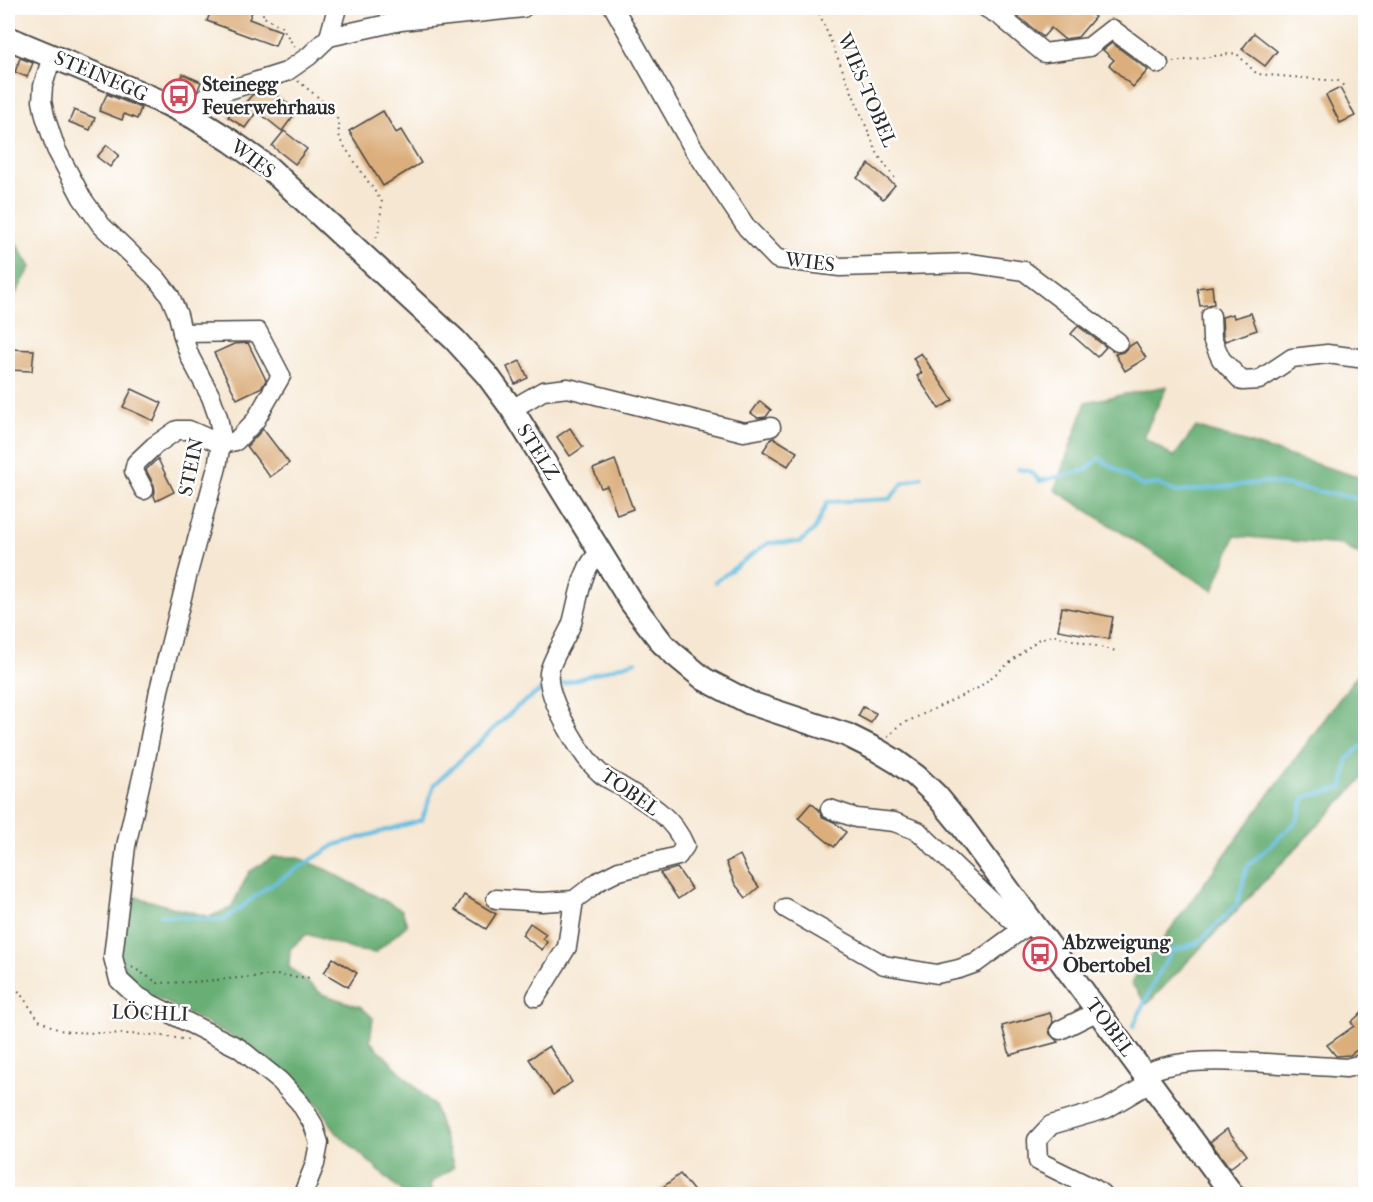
<svg xmlns="http://www.w3.org/2000/svg" width="1373" height="1202" viewBox="0 0 1373 1202" font-family="'IM FELL French Canon',serif">
<rect width="100%" height="100%" fill="#fff"/>
<filter id="ink" filterUnits="userSpaceOnUse"><feTurbulence type="fractalNoise" baseFrequency=".0167" numOctaves="2"/><feDisplacementMap in="SourceGraphic" scale="12" xChannelSelector="R" yChannelSelector="G"/><feConvolveMatrix kernelMatrix="1 2 1 2 8 2 1 2 1" color-interpolation-filters="sRGB"/></filter>
<filter id="wash" filterUnits="userSpaceOnUse"><feTurbulence type="fractalNoise" baseFrequency=".008" numOctaves="4" result="noise"/><feDisplacementMap in="SourceGraphic" scale="24" xChannelSelector="R" yChannelSelector="G"/><feGaussianBlur stdDeviation="1.35" result="paint"/><feColorMatrix in="noise" values="0 0 0 0 0 0 0 0 0 0 0 0 0 0 0 0 0 1.4 0 .05"/><feComposite in="paint" operator="in"/></filter>
<g filter="url(#wash)">
<rect width="100%" height="100%" fill="#f6e7d2"/>
<!-- forest -->
<g fill="#68ae74" stroke="#4a6c50" stroke-width="1.5">
<path d="M13 238 31 267 8 307V242Z"/>
<path d="M1167 386 1143 437 1174 457 1196 427 1365 479V558L1342 545 1235 536 1213 591 1055 490 1086 402Z"/>
<path d="M1365 664V776L1147 1004 1131 983Z"/>
<path d="M273 857H297L325 869 402 910 407 925 375 953 355 950 307 934 290 949 289 967 322 994 361 1007 373 1018 370 1041 434 1106 454 1167 430 1184 432 1194H405L336 1132 323 1111 296 1081 246 1044 138 988 124 969 116 949 128 895 209 917 231 908 249 872Z"/>
</g>
<g fill="none" stroke-linecap="round" stroke-linejoin="round">
<!-- stream -->
<g stroke="#64bde1" stroke-width="4">
<path d="M1018 469 1030 471 1040 481 1086 470 1099 458 1142 486 1158 484 1176 492 1267 482 1366 500"/>
<path d="M715 582 768 543 800 542 815 529 827 502 890 499 903 483 921 477"/>
<path d="M562 684 636 661"/>
<path d="M161 915 223 921 265 889 335 845 422 820 434 785 517 707 544 688"/>
<path d="M1133 1027 1155 980 1172 951 1198 943 1237 905 1247 867 1297 821 1305 797 1343 788 1348 758 1366 742"/>
</g>
</g>
<g id="blocks">
<!-- building -->
<g fill="#dbae7b">
<path d="M212 8H240L252 12 249 19 281 31 275 46 207 21Z"/>
<path d="M1018 8H1084L1095 17 1078 37 1064 39 1051 28 1043 37 1013 12Z"/>
<path d="M1254 33 1277 51 1265 66 1242 49Z"/>
<path d="M1112 43 1148 70 1133 87 1109 65 1114 60 1103 50Z"/>
<path d="M20 58 33 63 27 77 15 72Z"/>
<path d="M183 74 201 82 197 92 191 98 175 92Z"/>
<path d="M1340 88 1355 116 1340 123 1326 95Z"/>
<path d="M269 89 297 111 282 131 257 111 245 128 228 117 237 105 241 108 252 95Z"/>
<path d="M107 94 141 108 137 119 124 114 122 120 99 111Z"/>
<path d="M74 110 95 118 90 130 69 122Z"/>
<path d="M383 111 396 133 401 130 421 163 383 186 349 131Z"/>
<path d="M284 131 307 149 295 164 272 146Z"/>
<path d="M107 145 119 155 110 167 97 157Z"/>
<path d="M869 164 895 185 883 199 857 178Z"/>
<path d="M1212 286 1214 304 1200 306 1197 288Z"/>
<path d="M1251 313 1257 330 1225 341 1223 336 1222 317 1233 314 1234 318Z"/>
<path d="M1078 326 1106 347 1097 357 1071 334Z"/>
<path d="M1136 342 1146 358 1125 371 1115 354 1123 352 1128 347Z"/>
<path d="M248 343 266 380 262 387 237 399 214 353 234 344Z"/>
<path d="M8 349 34 350 32 371 8 370Z"/>
<path d="M921 353 953 400 939 409 917 376 922 373 913 358Z"/>
<path d="M520 361 528 378 515 384 507 367Z"/>
<path d="M132 389 162 403 154 421 123 407Z"/>
<path d="M760 401 771 410 766 417 758 418 751 413Z"/>
<path d="M570 428 583 447 570 456 557 437Z"/>
<path d="M263 429 289 463 270 477 247 446Z"/>
<path d="M774 438 797 452 788 466 763 451 771 439Z"/>
<path d="M158 459 174 492 156 501 154 496 155 491 154 485 146 470 154 462Z"/>
<path d="M615 460 633 509 617 515 607 486 601 488 593 469Z"/>
<path d="M1062 607 1113 617 1109 639 1058 630Z"/>
<path d="M863 707 876 713 871 723 858 716Z"/>
<path d="M811 803 819 810 822 817 834 822 846 832 834 847 798 818Z"/>
<path d="M740 855 749 874 759 887 746 898 735 884 726 862Z"/>
<path d="M677 868 692 889 678 899 660 873Z"/>
<path d="M464 895 496 914 486 929 455 910Z"/>
<path d="M530 923 546 934 543 938 547 942 542 950 522 935Z"/>
<path d="M333 958 357 973 348 987 324 973Z"/>
<path d="M1365 1010V1044L1350 1055 1336 1056 1327 1045 1354 1026 1351 1022Z"/>
<path d="M1050 1013 1053 1022 1049 1029 1050 1034 1058 1042 1010 1055 1002 1026Z"/>
<path d="M549 1046 572 1082 553 1095 529 1059Z"/>
<path d="M1227 1129 1247 1155 1230 1168 1210 1142Z"/>
<path d="M680 1174 696 1194H654Z"/>
</g>
</g>
</g>
<g filter="url(#ink)">
<use href="#blocks" fill-opacity="0" stroke="#494744" stroke-width="1.5"/>
<g fill="none" stroke-linecap="round" stroke-linejoin="round">
<!-- minor casing -->
<g stroke="#494744" stroke-width="21">
<g id="minor">
<path d="M614 8 692 146 747 228 777 259 840 267 970 263 1024 271 1118 342"/>
<path d="M986 8 1000 16 1044 53 1089 47 1112 29 1159 64"/>
<path d="M329 37 337 8"/>
<path d="M52 56 43 86 42 101 45 116 56 149 82 198 101 225 157 279 170 296 178 315 184 340 190 357 211 397 218 417 222 438 217 467 188 573 159 690 145 764 126 846 113 957 119 980 134 994 151 1004 239 1048 280 1081 300 1103 313 1124 319 1143 315 1164 303 1194"/>
<path d="M193 117 197 109 207 97 286 72 309 56 329 37 401 21 523 8"/>
<path d="M1211 316 1212 339 1221 359 1242 381 1259 380 1292 358 1327 354 1366 359"/>
<path d="M512 409 543 391 568 388 744 432 771 427"/>
<path d="M144 490 134 471 136 463 154 446 177 430H189L221 444 236 441 255 421 281 376 258 332 182 333"/>
<path d="M830 809 856 818 894 822 918 831 1022 930"/>
<path d="M496 899 542 902 574 900 599 881 619 871 678 856 685 846C673 816 645 801 619 785 613 781 605 778 600 773 581 756 546 698 549 673 551 659 567 637 572 623 578 602 582 564 601 552"/>
<path d="M785 908 884 965 937 974 959 969 976 963 1032 922"/>
<path d="M536 997 567 947 574 900"/>
<path d="M1060 1030 1098 1011"/>
<path d="M1145 1074C1176 1057 1232 1061 1267 1063 1293 1065 1319 1066 1346 1068L1366 1063"/>
<path d="M1102 1194 1095 1189 1038 1161 1037 1140 1051 1125 1106 1109 1150 1083"/>
</g>
</g>
<!-- major casing -->
<g stroke="#494744" stroke-width="26">
<path id="major" d="M8 38 167 104 193 117 231 141 269 168 455 340 487 375 512 409 631 602 663 644 675 655 704 679 750 703 847 735 877 750 897 762 916 776 937 796 961 825 1232 1194"/>
</g>
<!-- path -->
<g stroke="#494744" stroke-width="2" stroke-dasharray="1.5 4.5" stroke-linecap="butt">
<path d="M266 8 262 16 282 27 295 48"/>
<path d="M817 8 878 155 896 180"/>
<path d="M1173 62 1236 53 1257 74 1338 81 1345 87"/>
<path d="M298 81 319 98 337 117 340 140 382 202 379 230 375 242"/>
<path d="M888 737 898 726 978 688 1039 639 1053 635 1116 651"/>
<path d="M132 967 158 983 193 982 274 975 312 978"/>
<path d="M8 976 39 1020 59 1030 72 1032 155 1035 189 1040"/>
<path d="M8 1189 17 1194"/>
</g>
<!-- minor -->
<use href="#minor" stroke="#fff" stroke-width="18"/>
<!-- major -->
<use href="#major" stroke="#fff" stroke-width="22"/>
</g>
</g>
<!-- icons -->
<defs>
<g id="bus-ring" transform="scale(1.725)"><circle r="9.5" fill="#fff" stroke="#d1495b" stroke-width="1.5"/><path d="M-5-6H5V4H4V6H2V4H-2V6H-4V4H-5ZM-3.5-4V0h7V-4ZM-3.5 1.2v1.5H-2V1.2ZM2 1.2v1.5H3.5V1.2Z" fill="#d1495b"/></g>
</defs>
<g fill-rule="evenodd">
<use href="#bus-ring" x="179" y="96"/>
<use href="#bus-ring" x="1040" y="954"/>
</g>
<g text-anchor="middle" dominant-baseline="central" stroke-width="5" stroke-linejoin="round" paint-order="stroke">
<!-- street labels -->
<g font-size="20" fill="#2b2b2b" stroke="#fff">
<text transform="translate(101 76) rotate(23)">STEINEGG</text>
<text transform="translate(867 90) rotate(67)">WIES-TOBEL</text>
<text transform="translate(253 159) rotate(37)">WIES</text>
<text transform="translate(810 262) rotate(7)">WIES</text>
<text transform="translate(538 452) rotate(58)">STELZ</text>
<text transform="translate(191 467) rotate(-78)">STEIN</text>
<text transform="translate(630 792) rotate(35)">TOBEL</text>
<text transform="translate(150 1013) rotate(2)">LÖCHLI</text>
<text transform="translate(1110 1027) rotate(54)">TOBEL</text>
</g>
<!-- poi labels -->
<g font-size="20" font-weight="bold" fill="#2b2b2b" stroke="#fff" text-anchor="start">
<text x="202" y="84">Steinegg<tspan x="202" dy="23">Feuerwehrhaus</tspan></text>
<text x="1063" y="942">Abzweigung<tspan x="1063" dy="23">Obertobel</tspan></text>
</g>
</g>
<!-- margin -->
<rect width="1373" height="1202" fill="none" stroke="#fff" stroke-width="30"/>
</svg>
